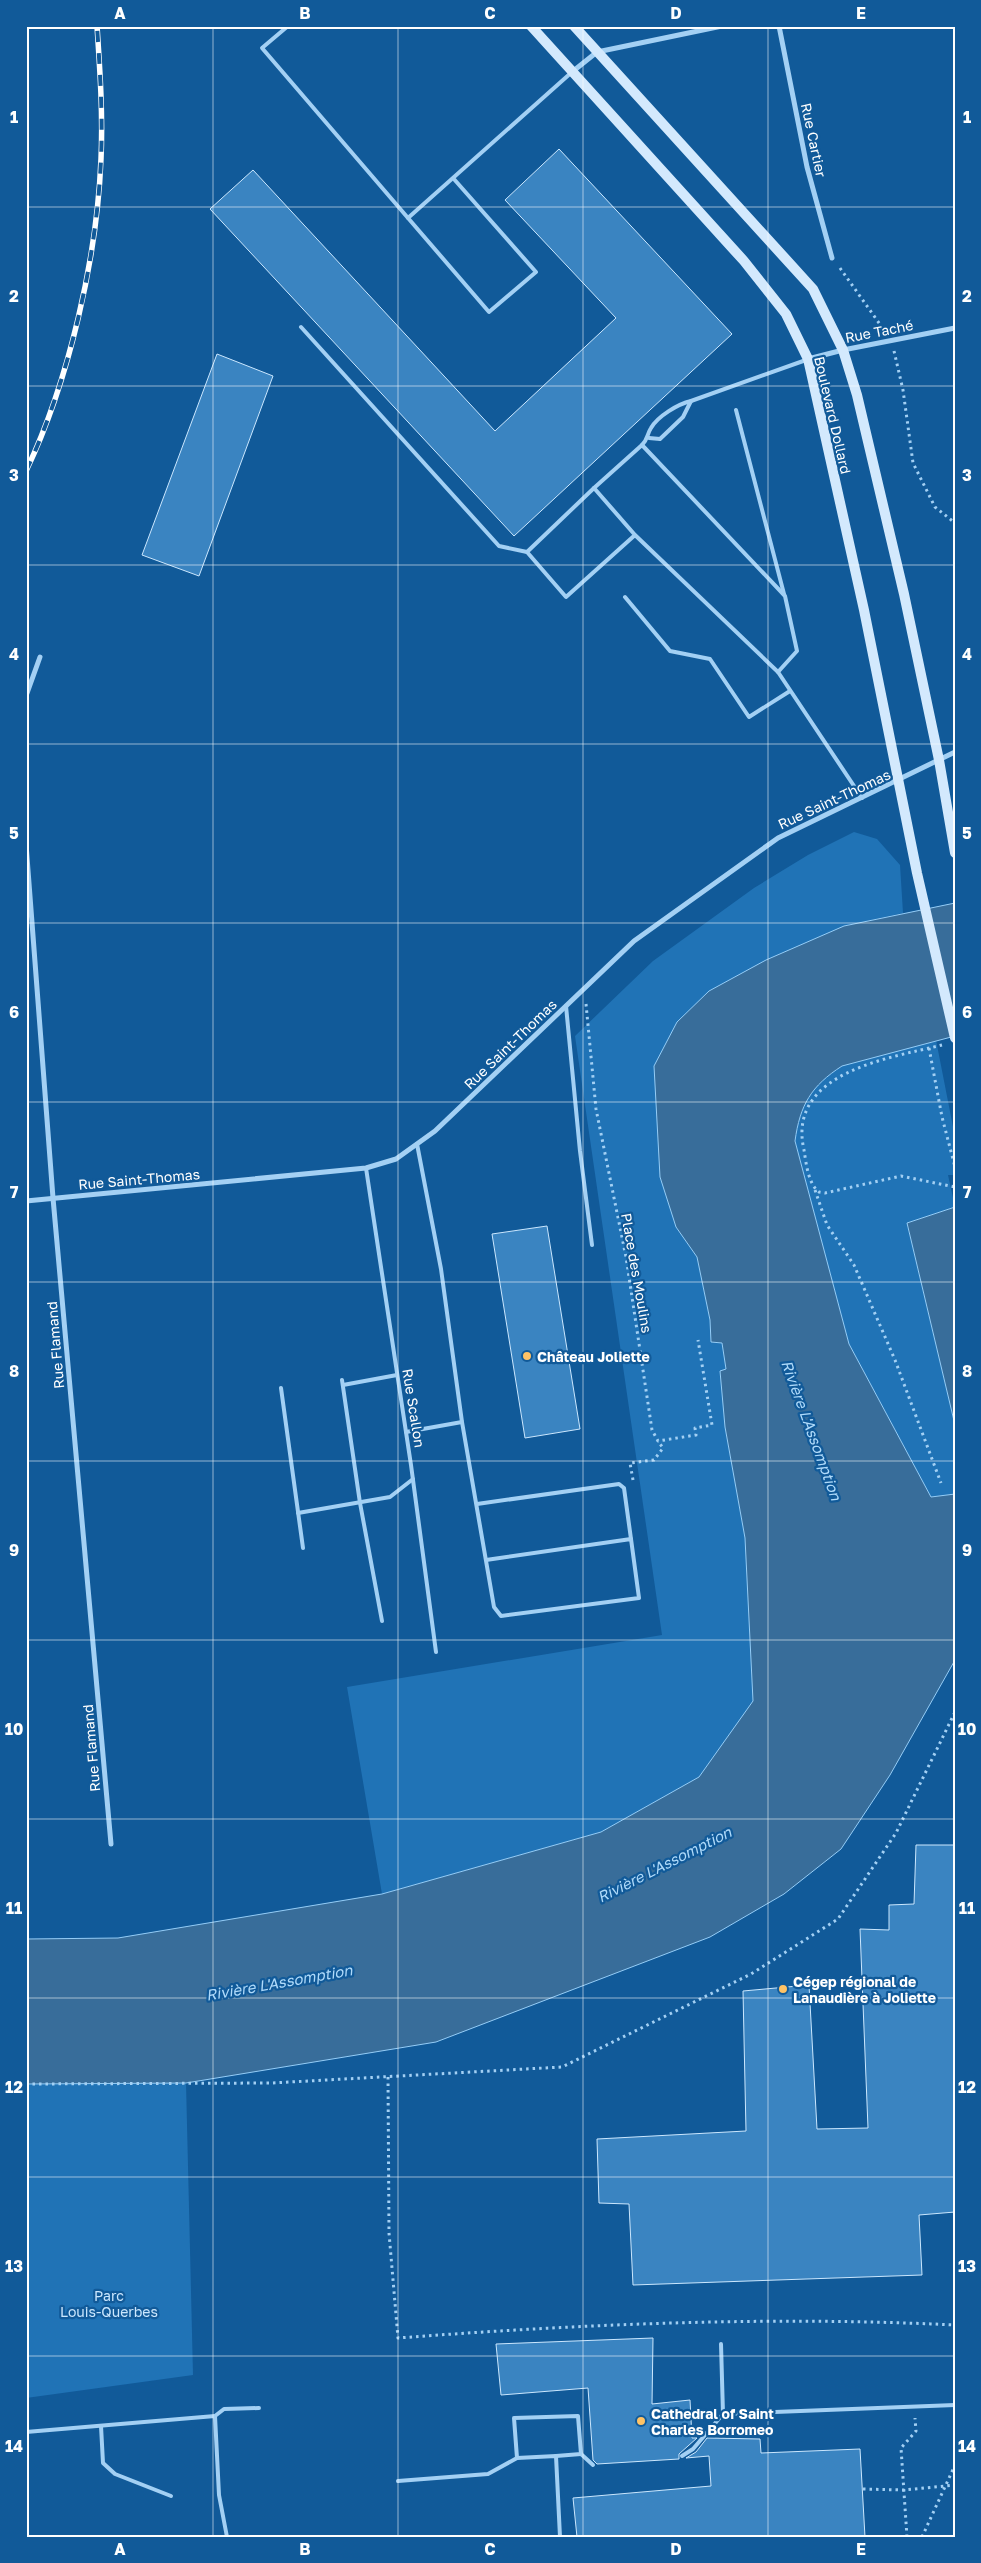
<svg xmlns="http://www.w3.org/2000/svg" width="981" height="2563" viewBox="0 0 981 2563" font-family="'Golos Text',sans-serif">
<rect width="100%" height="100%" fill="#115a99"/>
<!-- green -->
<g fill="#2073b6">
<path d="M854 832 877 839 900 865 903 913 844 926 676 1227 697 1257 710 1320 711 1342H722L726 1370 720 1371 725 1427 745 1538 753 1702 699 1777 601 1832 382 1894 347 1687 662 1635 575 1036 653 961 754 888 808 855Z"/>
<path d="M936 1040 955 1137V1175H948L955 1207 907 1224 955 1425V1494L931 1497 849 1344 795 1141C800 1105 811 1086 841 1066Z"/>
<path d="M186 2083 193 2375 26 2398V2084Z"/>
</g>
<!-- water -->
<g fill="#386d9a" stroke="#95cdf7">
<path d="M955 903V1036L842 1066C811 1086 800 1105 795 1141L849 1344 931 1497 955 1494V1660L890 1775 841 1849 784 1894 710 1937 436 2042 186 2083 26 2084V1939L118 1938 382 1894 601 1832 699 1777 753 1701 745 1538 725 1427 720 1371 726 1369 722 1343 711 1342 710 1320 697 1257 676 1227 660 1177 654 1066 677 1022 709 991 766 960 844 926Z"/>
<path d="M955 1207V1425L907 1223Z"/>
</g>
<!-- building -->
<g fill="#3a84c1" stroke="#cbe7fe">
<path d="M559 149 732 334 514 536 210 209 253 170 495 431 616 318 505 200Z"/>
<path d="M217 354 273 376 199 576 142 555Z"/>
<path d="M547 1226 580 1429 525 1438 492 1234Z"/>
<path d="M916 1845H955V2212L919 2215 922 2275 633 2285 629 2204 599 2203 597 2139 746 2131 743 1991 809 1985 817 2129 868 2128 860 1929 889 1930V1905L914 1904Z"/>
<path d="M653 2338 652 2404 690 2400 692 2438H697L679 2454V2459L597 2464 593 2460 588 2388 501 2395 496 2344Z"/>
<path d="M707 2438 760 2439 761 2453 860 2449 865 2537H577L573 2498 711 2486 709 2456 686 2458 696 2452Z"/>
</g>
<g fill="none" stroke-linecap="round" stroke-linejoin="round">
<!-- path -->
<g stroke="#a3d0f4" stroke-width="3" stroke-dasharray="2.5 4" stroke-linecap="butt">
<path d="M840 268 884 330"/>
<path d="M894 351 903 390 913 463 935 507 955 523"/>
<path d="M586 1004 596 1109 626 1257 652 1430 658 1441 696 1435 695 1428 712 1425 698 1340"/>
<path d="M942 1045C890 1058 786 1072 804 1150 806 1162 808 1184 819 1192L825 1193 901 1176 955 1187"/>
<path d="M929 1048 942 1117 955 1167"/>
<path d="M815 1190 827 1225 854 1265 895 1360 941 1483"/>
<path d="M633 1480 630 1463 654 1460 663 1448 658 1441"/>
<path d="M388 2077 389 2233 398 2338C583 2324 770 2316 955 2325"/>
<path d="M26 2084 272 2083 562 2067 751 1974 838 1919 896 1833 955 1712"/>
<path d="M863 2489 904 2490 955 2485"/>
<path d="M907 2537 901 2448 916 2431 915 2418"/>
<path d="M922 2537 955 2465"/>
</g>
<!-- lane -->
<g stroke="#a3d0f4" stroke-width="4">
<path d="M288 26 262 48 408 218"/>
<path d="M453 178 536 272 489 312 408 218 572 72"/>
<path d="M301 327 499 546 527 552"/>
<path d="M736 410 784 594"/>
<path d="M649 438 660 439 683 417 691 401"/>
<path d="M642 445C648 439 647 434 651 428 658 416 678 404 691 401L806 360"/>
<path d="M594 488 642 445 785 596 797 651 778 672"/>
<path d="M635 535 566 597 527 552 594 488 635 535 778 672 862 798"/>
<path d="M625 597 670 651 710 659 749 717 790 691"/>
<path d="M566 1006 580 1151 592 1245"/>
<path d="M417 1144 441 1269 462 1422 494 1607 501 1616 639 1598 631 1539 486 1560"/>
<path d="M366 1168 411 1465 436 1652"/>
<path d="M342 1380 360 1503 382 1621"/>
<path d="M343 1385 397 1375"/>
<path d="M281 1388 303 1548"/>
<path d="M406 1432 462 1422"/>
<path d="M477 1504 619 1484 624 1488 631 1539"/>
<path d="M298 1513 390 1497 413 1479"/>
<path d="M721 2344 723 2414 955 2405"/>
<path d="M215 2416 224 2409 259 2408"/>
<path d="M101 2426 103 2463 115 2474 171 2496"/>
<path d="M26 2432 215 2416 219 2495 227 2537"/>
<path d="M581 2454 593 2465"/>
<path d="M682 2456 693 2449 723 2414"/>
<path d="M517 2458 514 2418 578 2416 581 2454 556 2456"/>
<path d="M398 2481 488 2474 517 2458 556 2456 560 2537"/>
</g>
<!-- street -->
<g stroke="#a3d0f4" stroke-width="5">
<path d="M779 26 807 167 832 258"/>
<path d="M572 72 597 52 722 26"/>
<path d="M808 359 843 350 955 328"/>
<path d="M26 696 40 657"/>
<path d="M26 844 53 1198 111 1844"/>
<path d="M26 1201 366 1168 396 1159 435 1131 634 941 778 838 955 752"/>
</g>
<!-- secondary -->
<g stroke="#d3e9fd" stroke-width="10">
<path d="M531 26 744 261 786 314 808 359 864 610 917 873 955 1038"/>
<path d="M574 26 813 289 843 350 857 395 904 594 939 760 955 853"/>
</g>
<!-- rail casing -->
<g stroke="#fff" stroke-width="5.5">
<path id="rail" d="M26 471C69 381 97 258 101 159 103 115 100 71 97 26"/>
</g>
<!-- rail -->
<use href="#rail" stroke="#115a99" stroke-width="4" stroke-dasharray="11" stroke-linecap="butt"/>
</g>
<!-- grid -->
<path fill="none" stroke="#fff" stroke-width="1" stroke-opacity="0.55" d="M213 26V2537M398 26V2537M583 26V2537M768 26V2537M26 207H955M26 386H955M26 565H955M26 744H955M26 923H955M26 1102H955M26 1282H955M26 1461H955M26 1640H955M26 1819H955M26 1998H955M26 2177H955M26 2356H955"/>
<!-- markers -->
<g fill="#ffc366" stroke="#115a99" stroke-width="2">
<circle cx="527" cy="1356" r="5"/>
<circle cx="783" cy="1989" r="5"/>
<circle cx="641" cy="2421" r="5"/>
</g>
<g text-anchor="middle" dominant-baseline="central" stroke-width="4.5" stroke-linejoin="round" paint-order="stroke">
<!-- street labels -->
<g font-size="14" fill="#fff" stroke="#115a99">
<text transform="translate(814 140) rotate(78)">Rue Cartier</text>
<text transform="translate(879 331) rotate(-11)">Rue Taché</text>
<text transform="translate(833 415) rotate(77)">Boulevard Dollard</text>
<text transform="translate(834 799) rotate(-25)">Rue Saint-Thomas</text>
<text transform="translate(510 1044) rotate(-44)">Rue Saint-Thomas</text>
<text transform="translate(139 1179) rotate(-5)">Rue Saint-Thomas</text>
<text transform="translate(637 1273) rotate(80)">Place des Moulins</text>
<text transform="translate(55 1345) rotate(-95)">Rue Flamand</text>
<text transform="translate(414 1408) rotate(81)">Rue Scallon</text>
<text transform="translate(91 1748) rotate(-95)">Rue Flamand</text>
</g>
<!-- poi labels -->
<g font-size="14" font-weight="bold" fill="#fff" stroke="#115a99" text-anchor="start">
<text x="537" y="1356">Château Joliette</text>
<text x="793" y="1981">Cégep régional de<tspan x="793" dy="16">Lanaudière à Joliette</tspan></text>
<text x="651" y="2413">Cathedral of Saint<tspan x="651" dy="16">Charles Borromeo</tspan></text>
</g>
<!-- park labels -->
<g font-size="14" fill="#cbe7fe" stroke="#115a99">
<text x="109" y="2295">Parc<tspan x="109" dy="16">Louis-Querbes</tspan></text>
</g>
<!-- water labels -->
<g font-size="15" font-style="italic" fill="#afdafa" stroke="#115a99">
<text transform="translate(812 1430) rotate(70)">Rivière L'Assomption</text>
<text transform="translate(664 1864) rotate(-27)">Rivière L'Assomption</text>
<text transform="translate(279 1982) rotate(-10)">Rivière L'Assomption</text>
</g>
</g>
<!-- border -->
<rect width="981" height="2563" fill="none" stroke="#115a99" stroke-width="55"/>
<rect x="28" y="28" width="926" height="2508" fill="none" stroke="#fff" stroke-width="2"/>
<g font-size="16" text-anchor="middle" font-weight="bold" fill="#fff">
<text x="120" y="19">A</text>
<text x="305" y="19">B</text>
<text x="490" y="19">C</text>
<text x="676" y="19">D</text>
<text x="861" y="19">E</text>
<text x="14" y="123">1</text>
<text x="967" y="123">1</text>
<text x="14" y="302">2</text>
<text x="967" y="302">2</text>
<text x="14" y="481">3</text>
<text x="967" y="481">3</text>
<text x="14" y="660">4</text>
<text x="967" y="660">4</text>
<text x="14" y="839">5</text>
<text x="967" y="839">5</text>
<text x="14" y="1018">6</text>
<text x="967" y="1018">6</text>
<text x="14" y="1198">7</text>
<text x="967" y="1198">7</text>
<text x="14" y="1377">8</text>
<text x="967" y="1377">8</text>
<text x="14" y="1556">9</text>
<text x="967" y="1556">9</text>
<text x="14" y="1735">10</text>
<text x="967" y="1735">10</text>
<text x="14" y="1914">11</text>
<text x="967" y="1914">11</text>
<text x="14" y="2093">12</text>
<text x="967" y="2093">12</text>
<text x="14" y="2272">13</text>
<text x="967" y="2272">13</text>
<text x="14" y="2452">14</text>
<text x="967" y="2452">14</text>
<text x="120" y="2555">A</text>
<text x="305" y="2555">B</text>
<text x="490" y="2555">C</text>
<text x="676" y="2555">D</text>
<text x="861" y="2555">E</text>
</g>
</svg>
